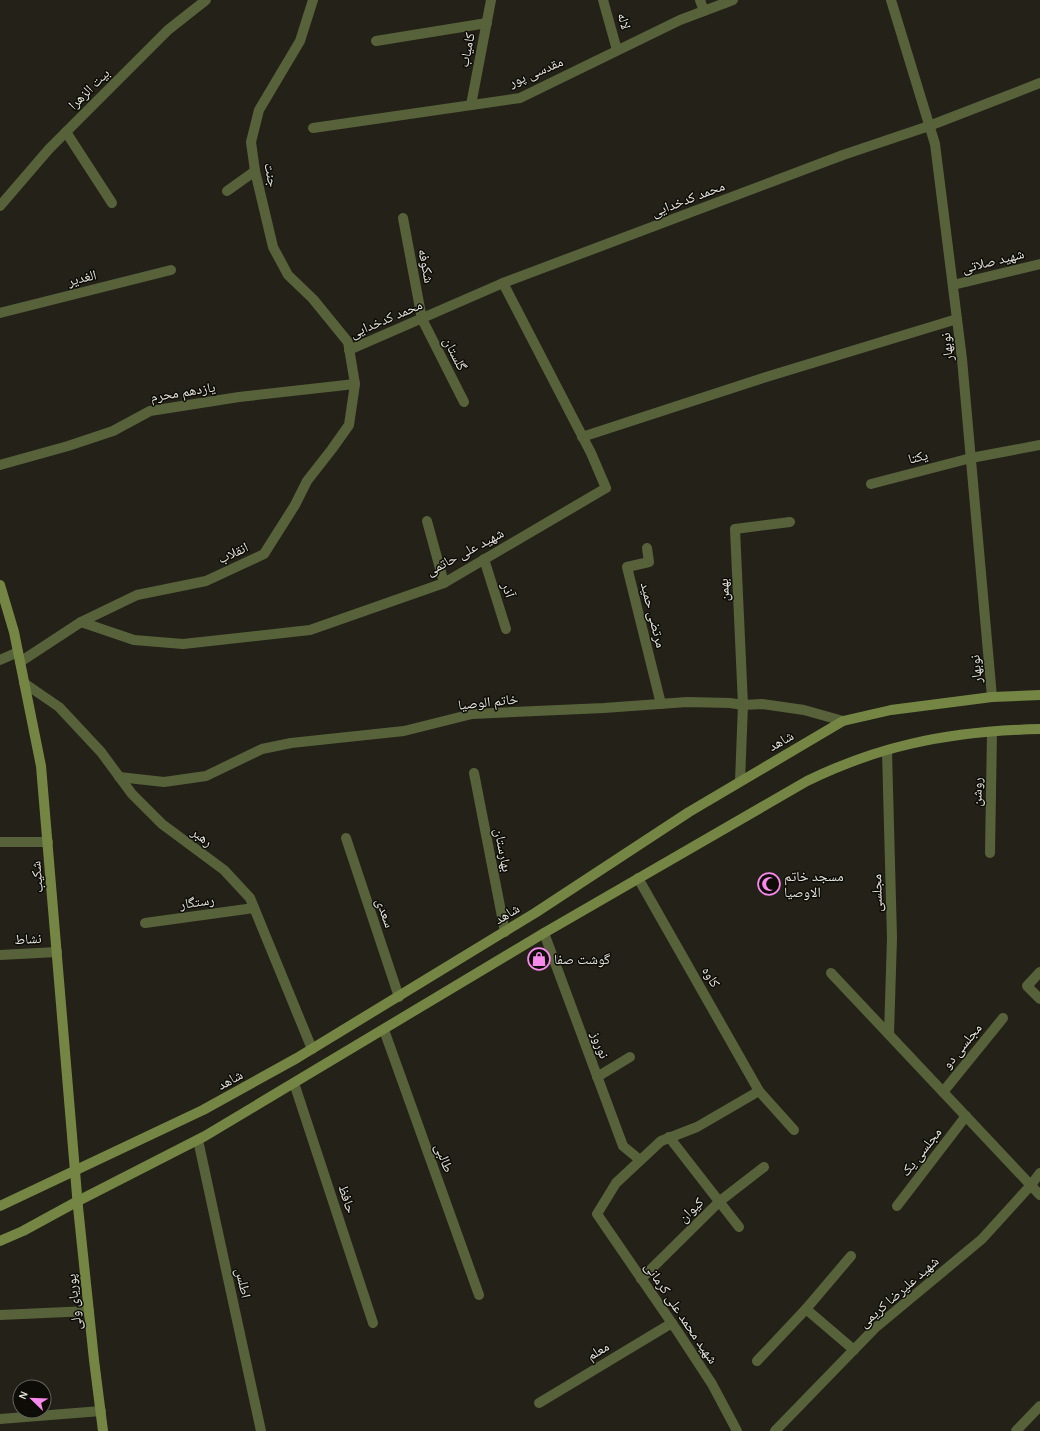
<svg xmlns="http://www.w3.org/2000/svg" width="1040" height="1431" viewBox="0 0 1040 1431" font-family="Karla,'Noto Naskh Arabic',sans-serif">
<rect width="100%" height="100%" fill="#242218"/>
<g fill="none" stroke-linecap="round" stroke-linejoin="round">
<!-- street -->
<g stroke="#57623a" stroke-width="10">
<path d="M603 0 617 50"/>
<path d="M700 0 704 11"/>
<path d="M891 0 935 144 962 359 992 697"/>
<path d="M376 41 487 23"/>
<path d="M471 105 491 0"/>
<path d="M313 128 520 98 680 20 733 0"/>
<path d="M66 132 112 203"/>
<path d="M227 191 255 171"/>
<path d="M0 206 49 149 168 30 206 0"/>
<path d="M403 218 422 319 464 402"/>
<path d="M953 285 1040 264"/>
<path d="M0 313 171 270"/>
<path d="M349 350 503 283 843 155 929 126 1040 83"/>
<path d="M582 437 763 378 957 319"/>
<path d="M0 465 68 446 113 431 150 411 239 397 355 384"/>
<path d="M871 484 971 458 1040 445"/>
<path d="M427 521 444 583"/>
<path d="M647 548 649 562 627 567 661 704"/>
<path d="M484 559 506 629"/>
<path d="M81 622 134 640 183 644 310 630 444 583 606 488 591 453 503 283"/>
<path d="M0 660 18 652"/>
<path d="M20 662 81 622 137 595 206 581 264 554 295 505 307 481 332 449 349 425 355 384 348 342 313 299 288 275 273 247 255 171 251 142 259 110 300 41 313 0"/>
<path d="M24 683 59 707 101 752 132 794 162 824 224 870 250 898 312 1049"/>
<path d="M887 751 892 938 889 1034"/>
<path d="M474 773 505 932"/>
<path d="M119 777 164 782 206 776 262 749 291 743 404 731 472 714 604 708 687 702 730 703 743 705 762 704 804 710 843 721"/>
<path d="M740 781 743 705 735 529 790 522"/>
<path d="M346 838 399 997"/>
<path d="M0 842H48"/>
<path d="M990 853 992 732"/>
<path d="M638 878 759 1091 794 1130"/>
<path d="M145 923 254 908"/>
<path d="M544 933 623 1146 640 1160"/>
<path d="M0 955 57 952"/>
<path d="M1040 972 1027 986 1040 999"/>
<path d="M831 973 1040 1195"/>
<path d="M384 1030 479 1295"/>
<path d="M597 1077 630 1057"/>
<path d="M294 1083 373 1323"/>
<path d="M943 1092 1003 1018"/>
<path d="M669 1137 739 1227"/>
<path d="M198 1140 261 1431"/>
<path d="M897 1206 966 1116"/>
<path d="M641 1279 720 1201 764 1167"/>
<path d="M806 1309 854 1350"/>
<path d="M0 1315 89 1311"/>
<path d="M757 1361 806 1309 851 1256"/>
<path d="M539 1403 672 1323"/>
<path d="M0 1419 101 1411"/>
<path d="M737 1431 712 1384 678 1332 597 1214 616 1183 661 1141 697 1127 759 1091"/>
<path d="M775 1431 875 1328 982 1239 1031 1185 1040 1173"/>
<path d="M1016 1431 1040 1406"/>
</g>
<!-- secondary -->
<g stroke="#758644" stroke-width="10">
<path d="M0 585 14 632 41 766 78 1207 94 1360 103 1431"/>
<path d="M0 1206 203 1110 297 1058 535 913 689 812 843 721 891 710 992 697 1040 695"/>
<path d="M0 1241 23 1231 78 1201 205 1136 544 933 807 781C840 765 875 752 910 744 952 734 997 730 1040 729"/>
</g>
</g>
<!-- icons -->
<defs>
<g id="mosque-ring" transform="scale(1.15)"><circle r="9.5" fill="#0d0c07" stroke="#f788ec" stroke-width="1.5"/><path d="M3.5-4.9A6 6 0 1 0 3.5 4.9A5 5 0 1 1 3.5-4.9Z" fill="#f788ec"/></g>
<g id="shop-ring" transform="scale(1.15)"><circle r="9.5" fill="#0d0c07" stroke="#f788ec" stroke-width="1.5"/><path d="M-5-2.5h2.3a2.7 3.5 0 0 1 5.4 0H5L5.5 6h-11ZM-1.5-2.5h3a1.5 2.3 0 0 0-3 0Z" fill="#f788ec"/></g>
</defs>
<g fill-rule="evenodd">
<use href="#mosque-ring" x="769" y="884"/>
<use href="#shop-ring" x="539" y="959"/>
</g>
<g text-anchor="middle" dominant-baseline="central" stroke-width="3" stroke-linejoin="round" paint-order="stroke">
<!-- street labels -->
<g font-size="14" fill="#e4e2dc" stroke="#0d0c07">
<text transform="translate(624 21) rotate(75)">لاله</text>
<text transform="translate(467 50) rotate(-79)">کامیاب</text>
<text transform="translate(536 72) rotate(-23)">مقدسی پور</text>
<text transform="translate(89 89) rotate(-45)">بیت الزهرا</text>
<text transform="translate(271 175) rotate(79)">جنت</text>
<text transform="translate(688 199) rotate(-21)">محمد کدخدایی</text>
<text transform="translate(993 261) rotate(-14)">شهید صلاتی</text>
<text transform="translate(426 266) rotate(79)">شکوفه</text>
<text transform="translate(82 278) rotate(-14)">الغدیر</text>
<text transform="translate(386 319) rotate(-23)">محمد کدخدایی</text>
<text transform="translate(947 347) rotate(-97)">نوبهار</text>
<text transform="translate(455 354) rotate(63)">گلستان</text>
<text transform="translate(183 392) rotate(-9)">یازدهم محرم</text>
<text transform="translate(918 457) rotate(-14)">یکتا</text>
<text transform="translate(465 552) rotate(-28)">شهید علی حاتمی</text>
<text transform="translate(233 553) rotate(-25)">انقلاب</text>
<text transform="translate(508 590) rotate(72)">آذر</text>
<text transform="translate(724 590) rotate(-93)">بهمن</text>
<text transform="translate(653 615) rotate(76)">مرتضی حمید</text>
<text transform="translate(976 669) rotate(-95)">نوبهار</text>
<text transform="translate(488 702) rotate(-6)">خاتم الوصیا</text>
<text transform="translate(781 741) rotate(-30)">شاهد</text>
<text transform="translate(977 792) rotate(-89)">روشن</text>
<text transform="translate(202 837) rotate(37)">رهبر</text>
<text transform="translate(503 850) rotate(79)">بهارستان</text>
<text transform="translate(37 877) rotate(-95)">شکیب</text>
<text transform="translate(877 893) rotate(-91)">مجلسی</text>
<text transform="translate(197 902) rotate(-8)">رستگار</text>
<text transform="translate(385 913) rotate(71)">سعدی</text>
<text transform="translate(507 914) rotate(-31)">شاهد</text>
<text transform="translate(28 939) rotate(-3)">نشاط</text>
<text transform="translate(711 977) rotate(60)">کاوه</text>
<text transform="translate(600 1045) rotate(70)">نوروز</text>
<text transform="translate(962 1046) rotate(-51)">مجلسی دو</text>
<text transform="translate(230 1080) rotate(-29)">شاهد</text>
<text transform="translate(921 1152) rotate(-52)">مجلسی یک</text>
<text transform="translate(444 1158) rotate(70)">طالبی</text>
<text transform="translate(347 1199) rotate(72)">حافظ</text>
<text transform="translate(691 1210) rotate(-44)">کیوان</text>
<text transform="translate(243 1283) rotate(78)">اطلس</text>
<text transform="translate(899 1292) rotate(-41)">شهید علیرضا کریمی</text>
<text transform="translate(74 1302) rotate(-96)">پوریای ولی</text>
<text transform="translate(681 1313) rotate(56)">شهید محمد علی کرمانی</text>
<text transform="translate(598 1351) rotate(-31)">معلم</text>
</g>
<!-- poi labels -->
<g font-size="14" fill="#e4e2dc" stroke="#0d0c07" text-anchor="start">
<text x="784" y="876">مسجد خاتم<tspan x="784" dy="16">الاوصیا</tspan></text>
<text x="554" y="959">گوشت صفا</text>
</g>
</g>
<!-- north arrow -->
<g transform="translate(32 1399) rotate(293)"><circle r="19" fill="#0d0c07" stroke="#63625c"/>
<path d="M0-3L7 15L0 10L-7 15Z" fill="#f788ec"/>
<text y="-6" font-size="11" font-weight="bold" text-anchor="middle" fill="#e4e2dc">N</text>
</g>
</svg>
